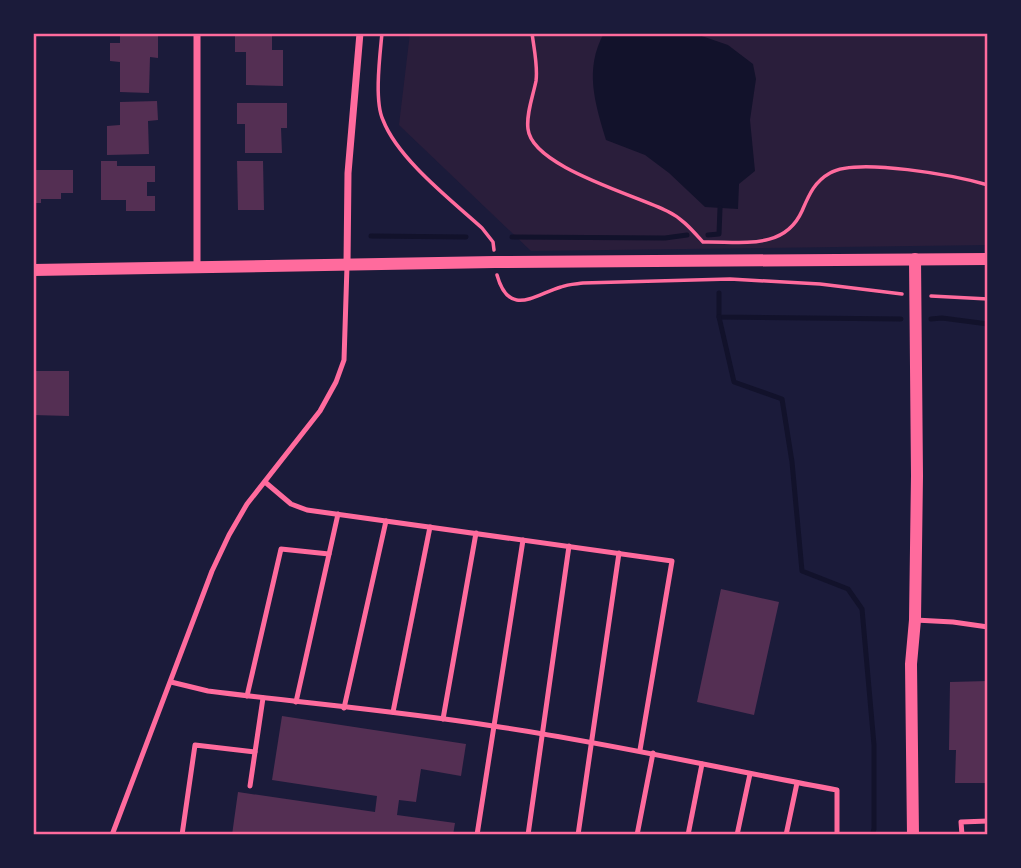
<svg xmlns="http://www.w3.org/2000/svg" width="1021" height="868" viewBox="0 0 1021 868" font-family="'Roboto Serif',serif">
<rect width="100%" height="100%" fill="#1b1b3a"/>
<!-- green -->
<path fill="#2a1e3b" d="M410 33H988V245L531 251 399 125Z"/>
<!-- water -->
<path fill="#12122b" d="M604 33H693L728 45 753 64 756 79 750 120 755 171 739 184 738 209 705 207 669 173 645 155 606 140C595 103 584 69 604 33Z"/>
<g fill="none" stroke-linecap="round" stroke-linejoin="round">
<!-- stream -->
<g stroke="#12122b" stroke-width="5">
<path d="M708 235 719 234 720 208"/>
<path d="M371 236 466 237"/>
<path d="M512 237 665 238 687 235"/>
<path d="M719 293V317L901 319"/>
<path d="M719 317 734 382 782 399 792 462 802 571 848 589 862 609 874 745V829L872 835"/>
<path d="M931 319 942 318 988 324"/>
</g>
</g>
<!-- building -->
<g fill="#542f53">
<path d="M235 33H272V50H283V86L246 85V52H235Z"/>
<path d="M120 36H158V58L150 57 149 93 120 92V62L110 61V43H120Z"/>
<path d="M157 101 158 120 148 121 149 154 107 155V126L120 125V102Z"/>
<path d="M237 103H287V128H281L282 153H245V124H237Z"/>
<path d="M101 161H117V166H155V182H147V196H155V211H126V200H101Z"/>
<path d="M237 161H263L264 210H238Z"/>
<path d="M33 170H73V193H61V199H41V203H33Z"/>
<path d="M33 371H69V416L33 415Z"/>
<path d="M721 589 779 602 754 715 697 702Z"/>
<path d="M988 681V783H955L956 750H949L950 682Z"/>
<path d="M282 716 466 744 461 776 421 769 416 802 399 800 397 815 455 823 453 835H232L238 792 375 812 377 796 272 780Z"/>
</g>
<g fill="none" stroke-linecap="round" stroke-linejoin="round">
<!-- path -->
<g stroke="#ff6b9d" stroke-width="3.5">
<path d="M382 33C380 55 374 101 383 120 398 159 451 200 482 228L493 242 494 250"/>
<path d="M532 33C534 49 538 66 536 81 533 96 526 114 528 129 532 167 636 195 667 211 682 218 692 230 703 242 741 241 784 251 802 211 809 195 814 182 830 173 857 157 957 176 988 185"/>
<path d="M497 275C509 318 534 295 561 287 568 284 576 284 583 283L730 279 820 284 902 294"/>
<path d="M931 296 988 299"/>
</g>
<!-- service -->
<g stroke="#ff6b9d" stroke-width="5">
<path d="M265 482 291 504 307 510 672 561 640 750"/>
<path d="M915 620 953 622 988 627"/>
<path d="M171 682 208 691C303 703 398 711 493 726 609 743 722 769 837 790V835"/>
<path d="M247 696 281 549 329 554"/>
<path d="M296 702 338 514"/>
<path d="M344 708 386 521"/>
<path d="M393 712 430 527"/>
<path d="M443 719 476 533"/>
<path d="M250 786 263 698"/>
<path d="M112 835 212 571 229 535 247 504 320 411 336 382 344 360 347 266"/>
<path d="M182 835 195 745 255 752"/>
<path d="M477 835 523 540"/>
<path d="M528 835 569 546"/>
<path d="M578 835 619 553"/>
<path d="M637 835 653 753"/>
<path d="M688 835 702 764"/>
<path d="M737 835 750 774"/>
<path d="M786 835 797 783"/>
<path d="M962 835 961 822 988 821"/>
</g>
<!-- minor -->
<g stroke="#ff6b9d" stroke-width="7">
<path d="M347 264 348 173 360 33"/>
<path d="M197 266V33"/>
</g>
<!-- tertiary -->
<g stroke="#ff6b9d" stroke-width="12">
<path d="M33 270 495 262 988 259"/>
<path d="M913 835 911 664 915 620 917 476 915 259"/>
</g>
</g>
<!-- border -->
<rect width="1021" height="868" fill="none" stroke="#1b1b3a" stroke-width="70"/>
<rect x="35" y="35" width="951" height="798" fill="none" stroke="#ff6b9d" stroke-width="2.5"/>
</svg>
